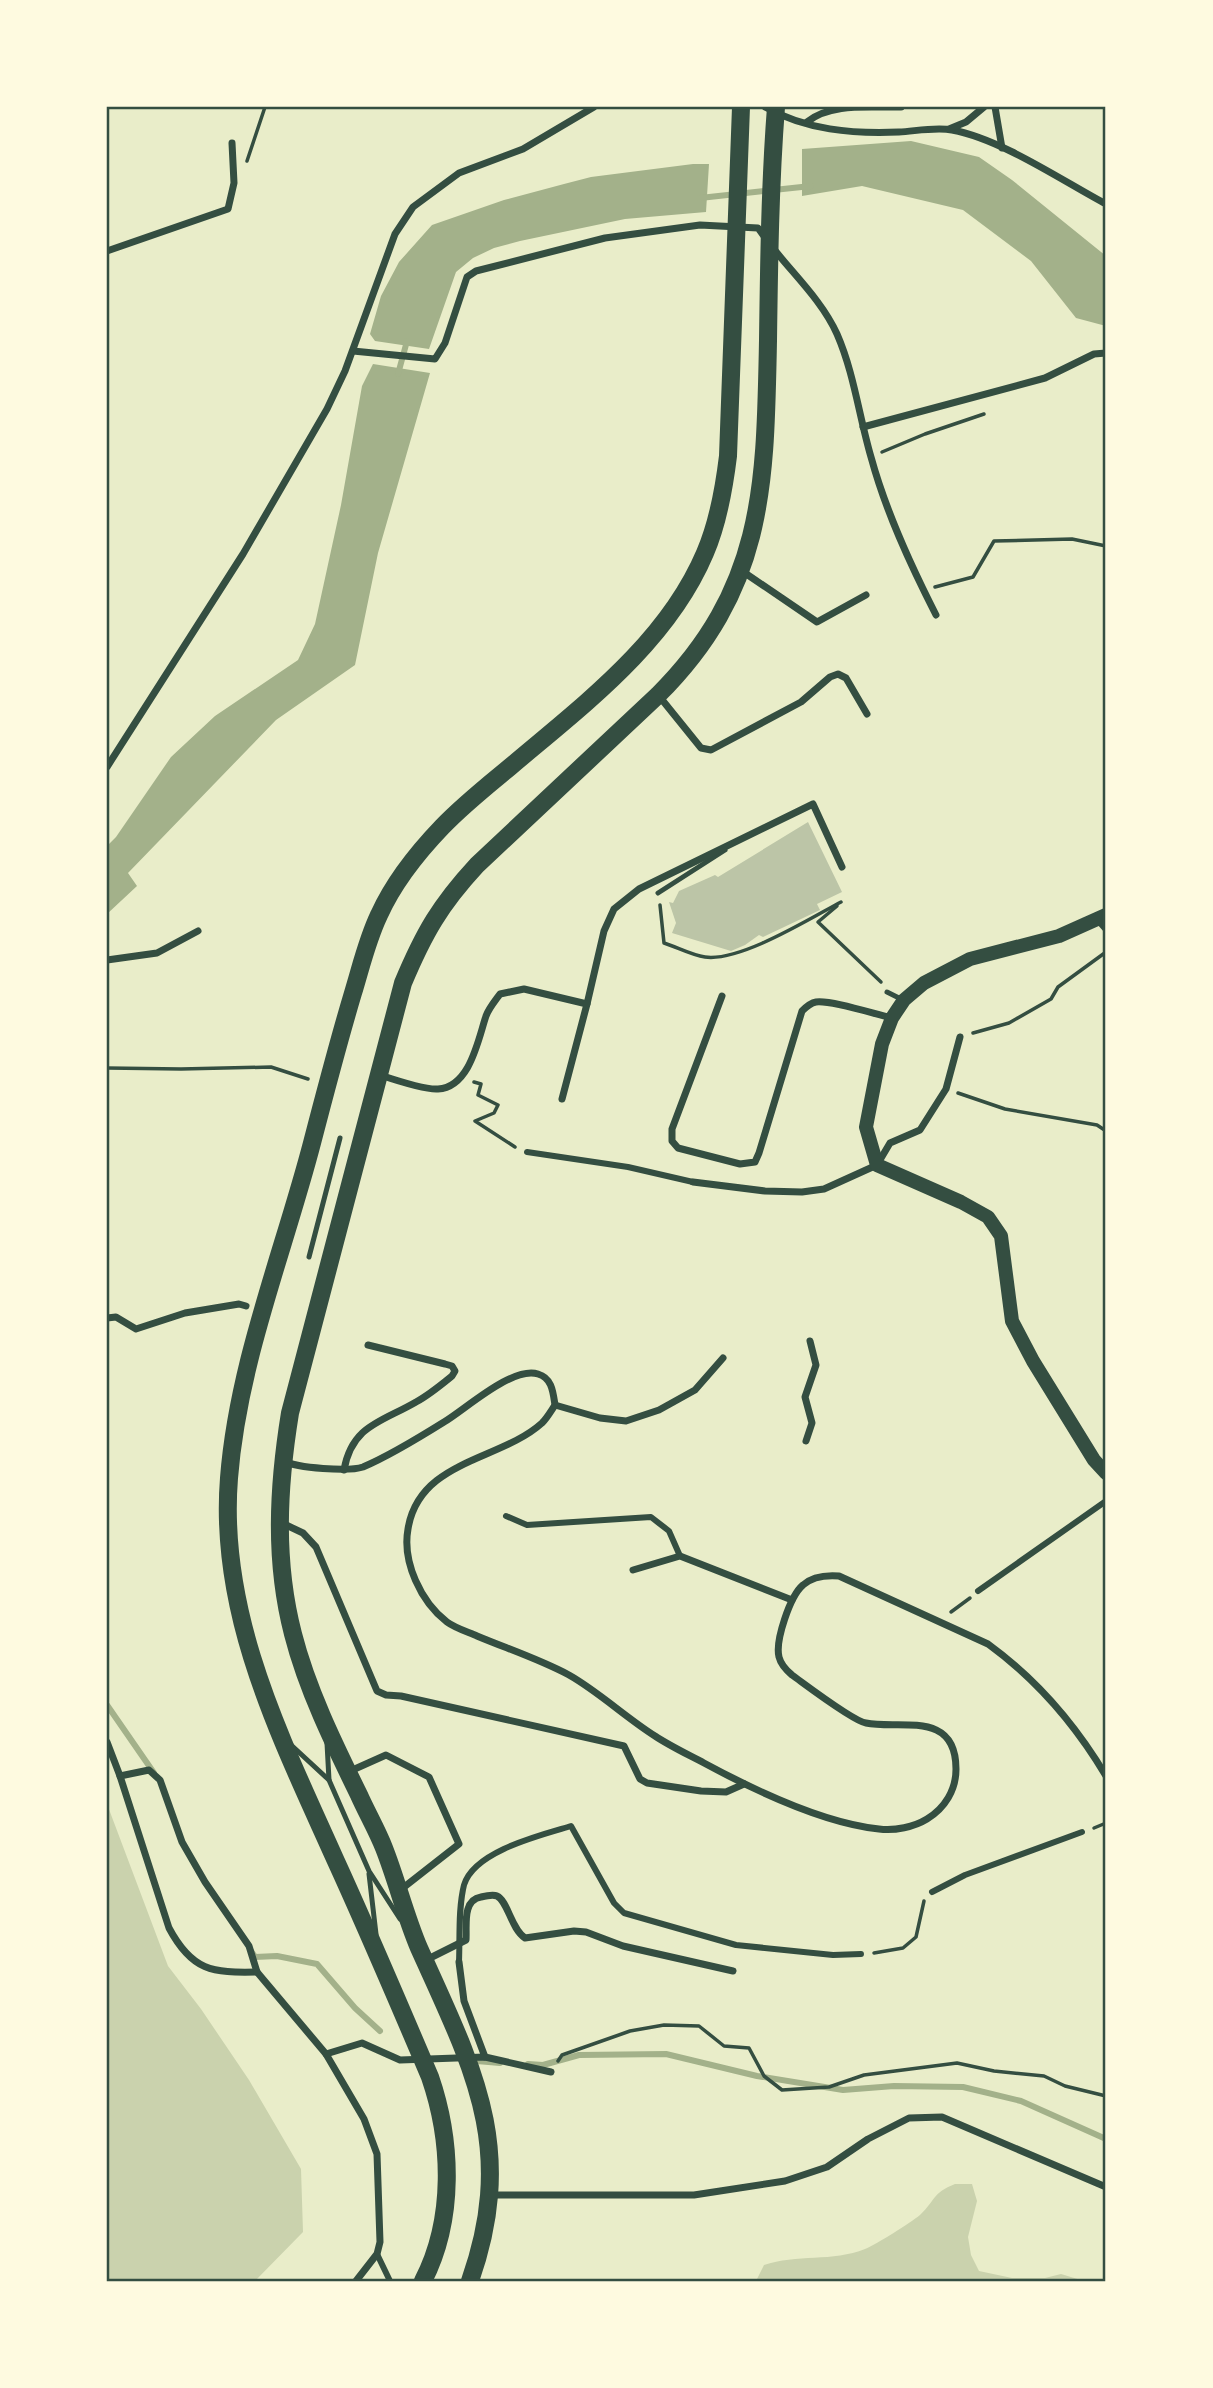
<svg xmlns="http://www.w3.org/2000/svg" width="1213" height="2388" viewBox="0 0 1213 2388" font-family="Commissioner,sans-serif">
<rect width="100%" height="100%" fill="#e9edc9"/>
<!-- green -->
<g fill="#cad2ad">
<path d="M107 1804 168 1966 201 2009 249 2080 301 2169 303 2232 255 2281H107Z"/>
<path d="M955 2184H972L977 2201 968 2237 971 2255 979 2271 1012 2278H1045L1061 2274 1084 2281H758L757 2279 764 2265C796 2254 833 2262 865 2249 877 2244 910 2223 920 2215 936 2200 932 2193 955 2184Z"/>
</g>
<!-- water -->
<g fill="#a3b18a">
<path d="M911 141 979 157 1012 180 1106 256V326L1076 318 1031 261 963 210 862 186 802 196V149Z"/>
<path d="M693 164H709L706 212 625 219 520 241 494 248 473 258 456 272 429 349 375 341 370 334 381 296 399 262 432 225 504 200 564 184 591 177Z"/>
<path d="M373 364 430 373 378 553 355 665 276 720 128 873 137 886 107 914V846L116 837 171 757 215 716 298 660 315 624 341 505 362 386Z"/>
</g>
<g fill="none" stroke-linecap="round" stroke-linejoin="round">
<!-- stream -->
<g stroke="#a3b18a" stroke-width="6">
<path d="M700 198 811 186"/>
<path d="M398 374 407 341"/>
<path d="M107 1705 154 1773"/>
<path d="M251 1951 255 1957 277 1956 317 1964 355 2008 380 2031"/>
<path d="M477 2061 500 2063"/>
<path d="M528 2064 543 2065 579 2055 666 2054 757 2076 843 2090 894 2086 963 2087 1021 2101 1106 2139"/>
</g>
</g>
<!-- building -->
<path fill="#bcc5a7" d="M808 822 842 892 817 904 820 910 763 937 759 935 745 945 731 951 672 933 676 923 669 902 673 903 679 891 715 875 718 877Z"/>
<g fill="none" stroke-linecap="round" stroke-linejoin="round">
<!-- path -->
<g stroke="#344e41" stroke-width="3.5">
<path d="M247 161 265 107"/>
<path d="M882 452 925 434 984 414"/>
<path d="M935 587 973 577 994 541 1072 539 1106 546"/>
<path d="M660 905 664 943C677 947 691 955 705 957 740 962 809 919 841 902"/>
<path d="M837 906 818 922 881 982"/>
<path d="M973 1033 1009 1023 1051 999 1058 987 1106 952"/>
<path d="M107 1068 181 1069 271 1067 308 1079"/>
<path d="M474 1082 481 1084 478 1095 498 1105 494 1113 475 1121 515 1147"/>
<path d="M958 1093 1005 1109 1097 1125 1106 1131"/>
<path d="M951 1612 970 1598"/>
<path d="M1094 1828 1106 1823"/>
<path d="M874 1953 903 1948 916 1937 924 1901"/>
<path d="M558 2061 562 2055 630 2031 664 2025 699 2026 724 2046 749 2048 764 2076 782 2090 829 2087 864 2075 957 2063 994 2071 1044 2076 1065 2086 1106 2096"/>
</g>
<!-- service -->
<g stroke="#344e41" stroke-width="5">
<path d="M658 893 725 850"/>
<path d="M887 992 901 999"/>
<path d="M309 1257 340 1138"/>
<path d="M327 1743 329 1780 369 1871 400 1919"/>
<path d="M290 1744 329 1780"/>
<path d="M369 1874 376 1934"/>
</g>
<!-- pedestrian -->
<g stroke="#344e41" stroke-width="6">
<path d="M527 1152 628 1167 693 1182"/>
<path d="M506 1516 527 1525 651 1517 669 1531 680 1556"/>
<path d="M978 1591 1106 1501"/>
<path d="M932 1892 965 1875 1082 1832"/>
<path d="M459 1962C460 1937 458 1909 464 1885 474 1851 541 1835 571 1826L614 1903 624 1913 736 1945 833 1955 861 1954"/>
<path d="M377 2254 390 2281"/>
</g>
<!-- minor -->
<g stroke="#344e41" stroke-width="7">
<path d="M765 107C806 130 852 134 899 132 916 131 936 127 952 130 1001 139 1061 180 1106 204"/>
<path d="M995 107 1002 148"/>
<path d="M807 122C831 102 871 108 901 107"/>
<path d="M949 129 966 122 984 107"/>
<path d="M773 248C795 276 822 301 837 334 854 373 859 416 871 457 886 512 910 564 936 615"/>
<path d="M107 251 228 209 234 183 232 143"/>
<path d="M353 351 435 359 445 343 467 277 476 271 605 238 700 225 758 228 766 239"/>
<path d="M863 427 1045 378 1094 354 1106 353"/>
<path d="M742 571 817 622 866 595"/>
<path d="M659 696 701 748 711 750 801 702 830 677 838 674 846 678 867 714"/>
<path d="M107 767 243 554 327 409 345 371 395 234 413 207 459 173 523 149 594 107"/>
<path d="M1098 920 1106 929"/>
<path d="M107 960 157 953 198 931"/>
<path d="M722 996 672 1129V1141L678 1148 740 1164 755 1162 759 1153 802 1011C806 1007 810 1003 816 1002 832 1000 874 1014 892 1018"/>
<path d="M587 1004 604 931 614 909 639 889 813 804 842 867"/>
<path d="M380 1075C392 1079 427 1090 438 1089 470 1087 478 1040 486 1016 489 1008 495 1001 500 994L524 989 587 1004 562 1099"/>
<path d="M693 1182 765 1191 802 1192 824 1189 877 1165 890 1143 920 1130 946 1089 960 1037"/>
<path d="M107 1318 116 1317 136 1329 185 1313 239 1304 246 1306"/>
<path d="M555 1405 600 1418 626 1421 659 1410 695 1390 723 1358"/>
<path d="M806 1441 812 1423 805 1397 816 1365 810 1341"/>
<path d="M283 1461C298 1468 348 1472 363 1467 389 1456 420 1437 444 1422 466 1409 512 1366 538 1374 552 1378 553 1392 555 1405 551 1411 547 1418 542 1423 500 1461 419 1460 408 1529 402 1562 421 1602 447 1622 455 1628 468 1632 477 1636 508 1649 539 1659 569 1675 599 1692 625 1717 655 1736 670 1746 687 1754 704 1763 754 1790 822 1823 879 1829 895 1831 914 1827 927 1819 945 1808 956 1790 956 1769 956 1709 899 1730 866 1723 853 1721 806 1685 792 1675 786 1670 781 1665 779 1657 775 1641 790 1596 803 1585 813 1576 826 1575 839 1576L988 1644C1036 1679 1075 1724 1106 1776"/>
<path d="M344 1470C352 1425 382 1422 416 1402 429 1395 441 1385 452 1376L455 1371 452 1366 445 1364 368 1345"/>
<path d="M282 1523 303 1533 316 1547 377 1691 386 1695 401 1696 624 1746 640 1779 647 1783 701 1791 726 1792 744 1784"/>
<path d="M633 1570 680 1556 792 1600"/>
<path d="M107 1742 120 1776 169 1928C192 1971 212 1973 257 1972"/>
<path d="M348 1772 386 1755 429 1777 459 1844 399 1891"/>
<path d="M120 1776 149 1770 160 1780 182 1842 205 1882 249 1946 257 1972 326 2054 364 2119 377 2154 380 2242 377 2254 356 2281"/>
<path d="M426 1960 466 1940C467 1926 462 1900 481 1897 485 1896 493 1894 497 1896 508 1901 511 1929 525 1938L574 1931 586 1932 623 1946 733 1971"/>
<path d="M459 1962 464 2001 485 2057"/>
<path d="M326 2054 362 2043 400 2060 485 2057 551 2072"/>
<path d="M489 2195H694L785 2181 827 2167 868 2139 909 2118 942 2117 1106 2187"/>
</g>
<!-- secondary -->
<path stroke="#344e41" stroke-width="14" d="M1106 915 1059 936 970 959 924 983 904 1000 892 1018 882 1044 866 1127 877 1165 961 1202 988 1217 1001 1236 1012 1321 1033 1361 1094 1460 1106 1473"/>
<!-- primary -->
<g stroke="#344e41" stroke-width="18">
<path d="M423 2281C455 2219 452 2141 430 2077 399 2004 368 1931 335 1859 281 1738 218 1615 229 1478 238 1363 283 1254 312 1143 325 1093 338 1043 353 993 361 967 367 940 379 915 393 884 418 852 442 827 463 805 487 786 510 767 583 705 667 643 705 553 718 523 724 489 728 456L741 107"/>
<path d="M470 2281C517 2147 473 2068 419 1948 405 1915 397 1881 384 1848 377 1830 367 1813 359 1795 334 1744 307 1689 293 1634 274 1561 278 1487 290 1413L403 983C424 933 440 905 477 865L658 695C766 587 765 483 768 341 769 263 770 185 776 107"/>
</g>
</g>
<!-- border -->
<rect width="1213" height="2388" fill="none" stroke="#fefae0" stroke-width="217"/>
<rect x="108" y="108" width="996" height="2172" fill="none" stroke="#344e41" stroke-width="2.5"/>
</svg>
